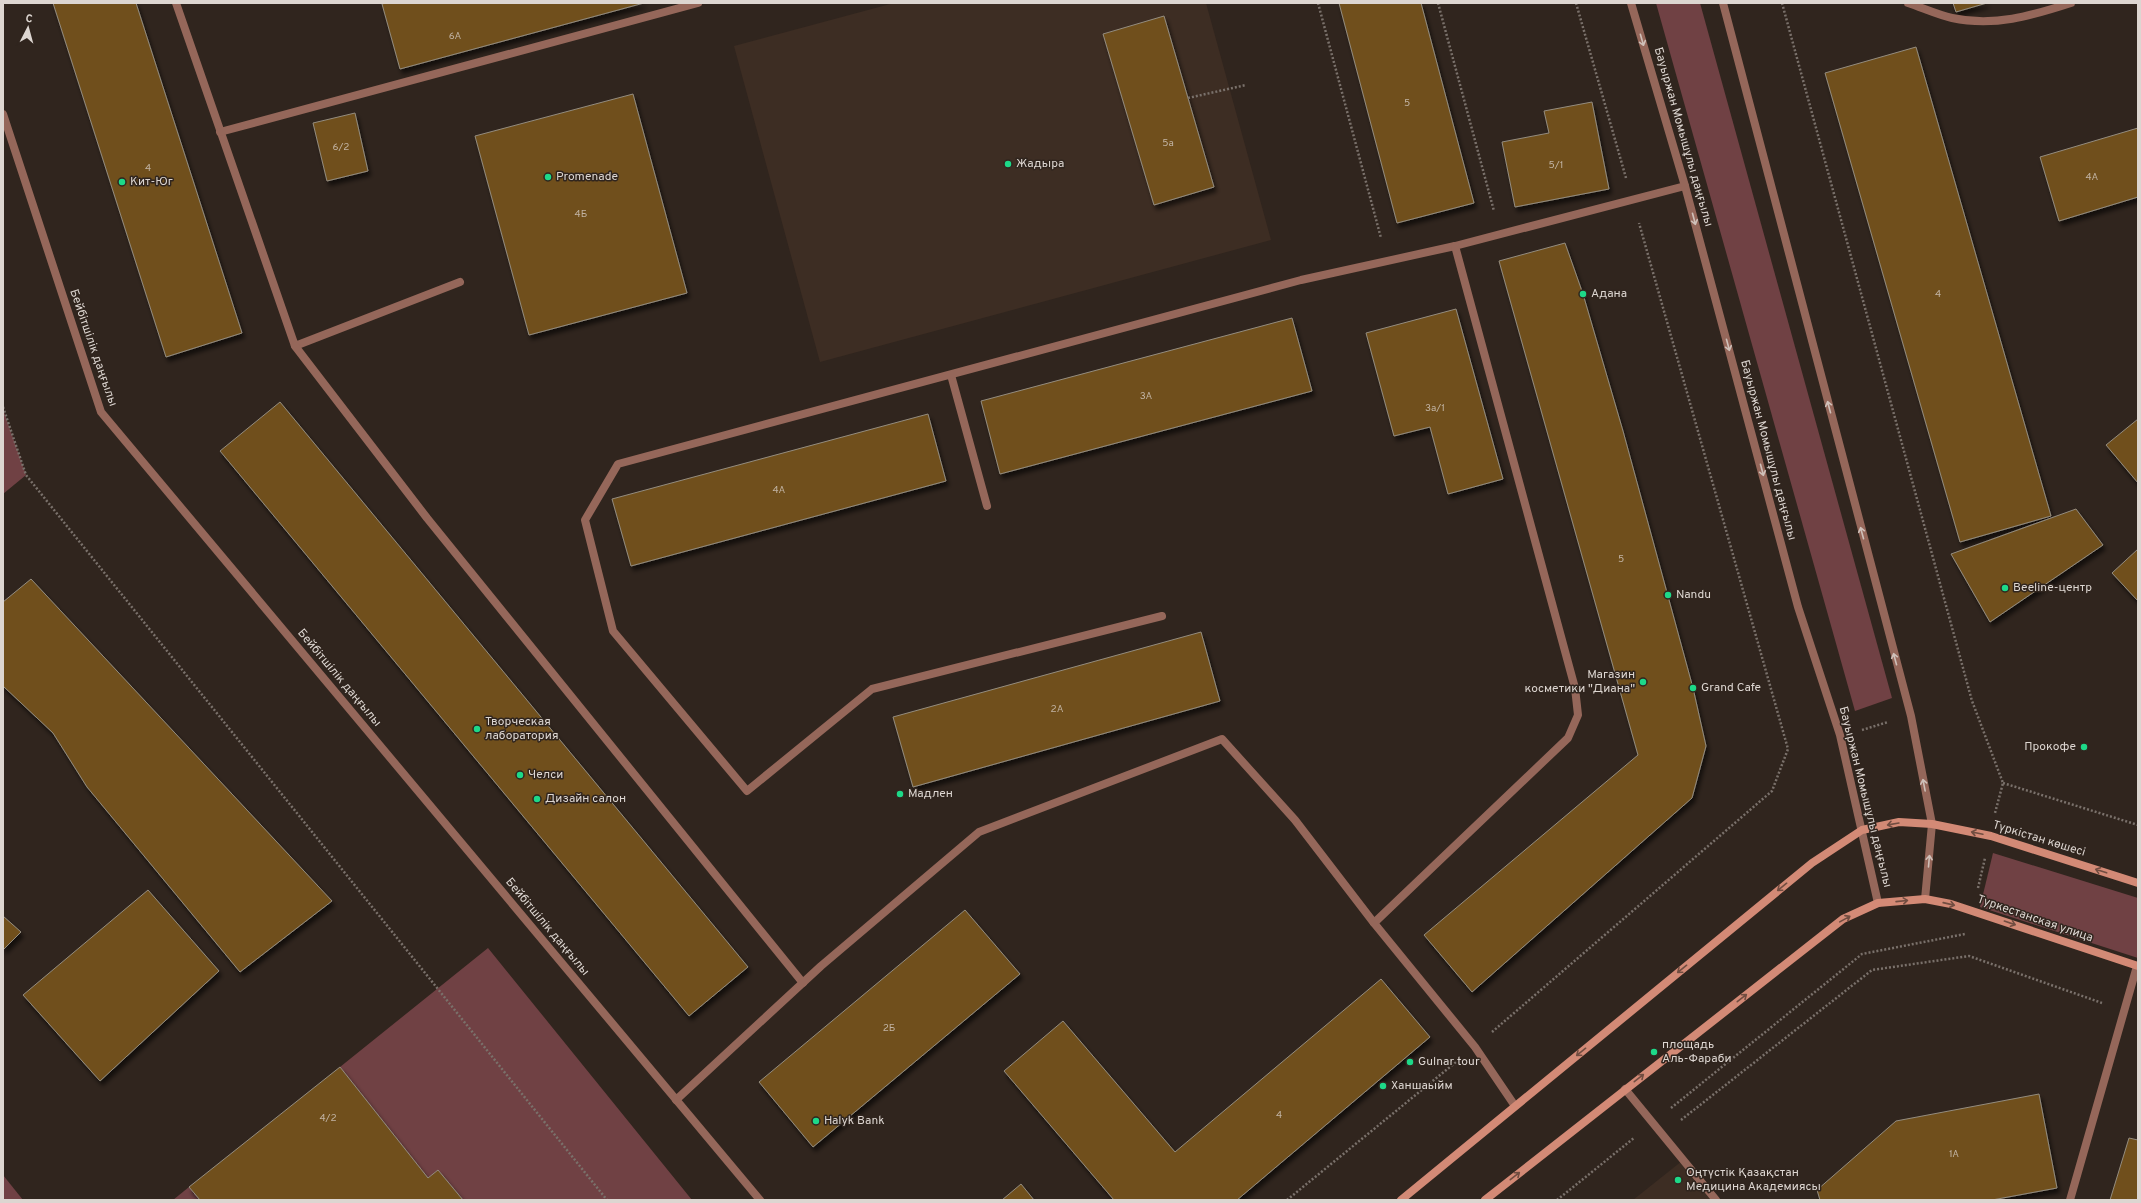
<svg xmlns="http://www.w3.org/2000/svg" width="2141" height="1203" viewBox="0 0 2141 1203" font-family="Overpass,sans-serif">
<defs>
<filter id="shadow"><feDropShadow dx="2.5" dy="4.5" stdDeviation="2" flood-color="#0009"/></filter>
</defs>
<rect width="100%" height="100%" fill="#30251e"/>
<!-- built -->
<g fill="#3d2d23">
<path d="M894 3H1206L1271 240 820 362 734 46Z"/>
<path d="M1682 1161 1714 1200H1633Z"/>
</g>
<!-- green -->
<g fill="#704144">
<path d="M1656 3H1700L1892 698 1855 711Z"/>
<path d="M3 409 26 475 3 494Z"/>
<path d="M1993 853 2138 898V958L1980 907Z"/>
<path d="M488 948 692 1200H463L438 1170 428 1178 340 1067Z"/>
<path d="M3 1175 23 1200H3Z"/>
<path d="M189 1187 200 1200H173Z"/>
</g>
<!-- building -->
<g fill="#6f501c" stroke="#948c7f" filter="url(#shadow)">
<path d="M53 3H136L242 333 166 357Z"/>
<path d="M386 3H644L400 69 382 4Z"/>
<path d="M1339 3H1421L1474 203 1397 223Z"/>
<path d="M1953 3H1987L1956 12Z"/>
<path d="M1164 16 1214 187 1154 205 1103 34Z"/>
<path d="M1916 47 2051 516 1960 542 1825 73Z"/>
<path d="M633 94 687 293 529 335 475 136Z"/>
<path d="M1592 102 1609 189 1515 207 1502 142 1549 133 1544 111Z"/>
<path d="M355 113 368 171 327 181 313 123Z"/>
<path d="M2138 128V197L2059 221 2040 157Z"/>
<path d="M1565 243 1583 294 1623 431 1693 688 1706 746 1692 798 1472 992 1424 935 1638 755 1499 261Z"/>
<path d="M1456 309 1503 479 1448 494 1430 427 1394 436 1366 333Z"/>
<path d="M1292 318 1312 391 1000 474 981 401Z"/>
<path d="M280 402 748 967 689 1016 220 451Z"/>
<path d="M928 414 946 481 631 566 612 499Z"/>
<path d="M2138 419V483L2106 445Z"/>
<path d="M2076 509 2103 545 1990 622 1951 554Z"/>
<path d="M2138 549V601L2112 573Z"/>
<path d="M31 579 332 901 240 972 87 787 53 733 3 686V602Z"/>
<path d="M1201 632 1220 701 913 787 893 717Z"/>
<path d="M148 890 219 971 100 1081 23 995Z"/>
<path d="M965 910 1020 974 813 1147 759 1082Z"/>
<path d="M3 916 21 932 3 950Z"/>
<path d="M1381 979 1430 1037 1237 1200H1114L1004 1071 1063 1021 1175 1152Z"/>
<path d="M340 1067 428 1178 438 1170 463 1200H200L189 1187Z"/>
<path d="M2039 1094 2057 1188 1992 1200H1820L1817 1190 1896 1121Z"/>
<path d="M2129 1138 2138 1140V1200H2110Z"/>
<path d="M1021 1184 1034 1200H1002Z"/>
</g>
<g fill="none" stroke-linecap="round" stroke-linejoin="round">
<!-- path -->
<g stroke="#7a716b" stroke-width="2.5" stroke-dasharray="2 2" stroke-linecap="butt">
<path d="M1318 3 1381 238"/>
<path d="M1438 3 1494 211"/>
<path d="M1576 3 1626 178"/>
<path d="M1782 3 1972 701 2003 783 1995 813"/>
<path d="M1188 98 1246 85"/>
<path d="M3 407 26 475 607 1200"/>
<path d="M1862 730 1888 722"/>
<path d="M2003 783 2138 825"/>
<path d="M1978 888 1985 858"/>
<path d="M1492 1032 1772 791 1788 749 1639 223"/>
<path d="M1671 1108 1862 954 1965 934"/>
<path d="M1681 1120 1872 970 1969 956 2102 1003"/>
<path d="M1287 1200 1456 1062"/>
<path d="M1557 1200 1634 1138"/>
</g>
<!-- service -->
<g stroke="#95675a" stroke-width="8">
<path d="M176 3 295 346 460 282"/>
<path d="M1908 3C1923 8 1938 15 1952 18 1994 27 2031 16 2071 3"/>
<path d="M220 132 698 3"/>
<path d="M295 346 427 518 803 983"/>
<path d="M951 375 987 506"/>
<path d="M1162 616 872 689 747 791 613 631 585 520 618 464 1301 280 1455 246 1685 186"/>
<path d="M1374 923 1568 738 1578 715 1575 688 1455 246"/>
<path d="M1625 1089 1716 1200"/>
<path d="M676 1100 821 966 979 832 1222 739 1295 820 1374 923 1475 1047 1515 1106"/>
<path d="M2070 1200 2137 966"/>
</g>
<!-- pedestrian -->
<path stroke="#95675a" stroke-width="8" d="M3 114 101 412 760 1200"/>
<!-- tertiary -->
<g stroke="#95675a" stroke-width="8">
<path d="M1631 3 1685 186 1798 607 1840 735 1878 903"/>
<path d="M1723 3 1911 716 1932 824 1925 899"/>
</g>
<!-- secondary -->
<g stroke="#d38a76" stroke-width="8">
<path d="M1401 1200 1812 863 1862 830 1899 822 1932 824 1991 836 2138 883"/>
<path d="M1485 1200 1843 919 1878 903 1925 899 1951 904 2138 966"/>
</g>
</g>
<!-- one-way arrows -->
<defs><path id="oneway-shaft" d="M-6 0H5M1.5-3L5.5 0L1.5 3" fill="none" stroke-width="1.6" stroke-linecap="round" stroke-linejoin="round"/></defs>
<g stroke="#cfc0b9">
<use href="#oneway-shaft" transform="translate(1642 40) rotate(74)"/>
<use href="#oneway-shaft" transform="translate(1694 219) rotate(75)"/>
<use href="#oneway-shaft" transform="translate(1728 345) rotate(75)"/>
<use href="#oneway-shaft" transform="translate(1829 407) rotate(-105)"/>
<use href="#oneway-shaft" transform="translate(1762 470) rotate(75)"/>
<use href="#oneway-shaft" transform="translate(1862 533) rotate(-105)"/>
<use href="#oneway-shaft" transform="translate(1895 659) rotate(-105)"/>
<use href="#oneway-shaft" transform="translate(1924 785) rotate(-101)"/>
<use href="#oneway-shaft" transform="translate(1929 861) rotate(-85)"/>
</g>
<g stroke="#714d41">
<use href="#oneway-shaft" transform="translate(1893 824) rotate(170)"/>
<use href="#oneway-shaft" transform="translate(1977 833) rotate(-168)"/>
<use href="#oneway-shaft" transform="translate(2101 871) rotate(-162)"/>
<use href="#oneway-shaft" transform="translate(1782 887) rotate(141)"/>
<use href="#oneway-shaft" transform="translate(1902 901) rotate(-6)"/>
<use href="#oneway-shaft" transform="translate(1949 904) rotate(13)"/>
<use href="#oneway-shaft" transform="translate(1845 919) rotate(-29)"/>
<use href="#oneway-shaft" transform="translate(2010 923) rotate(19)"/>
<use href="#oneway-shaft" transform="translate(1682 969) rotate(141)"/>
<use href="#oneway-shaft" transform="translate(1742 998) rotate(-38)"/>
<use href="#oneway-shaft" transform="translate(1581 1052) rotate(141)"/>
<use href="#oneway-shaft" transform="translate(1639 1078) rotate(-38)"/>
<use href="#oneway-shaft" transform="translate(1515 1176) rotate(-38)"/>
</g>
<!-- markers -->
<g fill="#1dd988" stroke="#30251e" stroke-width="1.5">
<circle cx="1008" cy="164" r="4"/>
<circle cx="548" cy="177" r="4"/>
<circle cx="122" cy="182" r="4"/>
<circle cx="1583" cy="294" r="4"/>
<circle cx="2005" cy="588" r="4"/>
<circle cx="1668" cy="595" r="4"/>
<circle cx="1643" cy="682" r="4"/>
<circle cx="1693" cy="688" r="4"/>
<circle cx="477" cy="729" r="4"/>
<circle cx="2084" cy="747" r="4"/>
<circle cx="520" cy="775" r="4"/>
<circle cx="900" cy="794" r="4"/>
<circle cx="537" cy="799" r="4"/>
<circle cx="1654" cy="1052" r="4"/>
<circle cx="1410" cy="1062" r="4"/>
<circle cx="1383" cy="1086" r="4"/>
<circle cx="816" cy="1121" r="4"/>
<circle cx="1678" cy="1180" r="4"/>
</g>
<g text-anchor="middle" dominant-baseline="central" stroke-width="3" stroke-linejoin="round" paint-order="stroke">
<!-- number labels -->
<g font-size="10" fill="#c2b4a4">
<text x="455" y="36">6А</text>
<text x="1407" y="103">5</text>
<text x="1168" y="143">5а</text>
<text x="341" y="147">6/2</text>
<text x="1556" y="165">5/1</text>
<text x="148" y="168">4</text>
<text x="2092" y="177">4А</text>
<text x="581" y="214">4Б</text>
<text x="1938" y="294">4</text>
<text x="1146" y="396">3А</text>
<text x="1435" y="408">3а/1</text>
<text x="779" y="490">4А</text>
<text x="1621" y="559">5</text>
<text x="1057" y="709">2А</text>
<text x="889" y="1028">2Б</text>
<text x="1279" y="1115">4</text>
<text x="328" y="1118">4/2</text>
<text x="1954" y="1154">1А</text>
</g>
<!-- street labels -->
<g font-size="12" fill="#ddd6d1" stroke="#30251e">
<text transform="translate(1683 137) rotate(74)">Бауыржан Момышұлы даңғылы</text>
<text transform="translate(93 348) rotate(71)">Бейбітшілік даңғылы</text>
<text transform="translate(1768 450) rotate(75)">Бауыржан Момышұлы даңғылы</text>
<text transform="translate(339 678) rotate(50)">Бейбітшілік даңғылы</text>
<text transform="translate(1865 797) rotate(76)">Бауыржан Момышұлы даңғылы</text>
<text transform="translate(2039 839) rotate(17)">Түркістан көшесі</text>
<text transform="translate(2035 919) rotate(19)">Туркестанская улица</text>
<text transform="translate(547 927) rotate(50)">Бейбітшілік даңғылы</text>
</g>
<!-- poi labels -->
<g font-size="12" fill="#ddd6d1" stroke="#30251e" text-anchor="start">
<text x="1016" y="164">Жадыра</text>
<text x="556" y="177">Promenade</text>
<text x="130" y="182">Кит-Юг</text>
<text x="1591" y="294">Адана</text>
<text x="2013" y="588">Beeline-центр</text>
<text x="1676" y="595">Nandu</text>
<text x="1635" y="675" text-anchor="end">Магазин<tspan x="1635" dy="14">косметики "Диана"</tspan></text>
<text x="1701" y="688">Grand Cafe</text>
<text x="485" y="722">Творческая<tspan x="485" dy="14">лаборатория</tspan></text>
<text x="2076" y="747" text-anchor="end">Прокофе</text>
<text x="528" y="775">Челси</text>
<text x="908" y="794">Мадлен</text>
<text x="545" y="799">Дизайн салон</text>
<text x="1662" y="1045">площадь<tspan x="1662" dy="14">Аль-Фараби</tspan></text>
<text x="1418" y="1062">Gulnar tour</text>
<text x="1391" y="1086">Ханшаыйм</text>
<text x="824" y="1121">Halyk Bank</text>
<text x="1686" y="1173">Оңтүстік Қазақстан<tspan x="1686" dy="14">Медицина Академиясы</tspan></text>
</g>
</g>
<!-- border -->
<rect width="2141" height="1203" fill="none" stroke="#ddd6d1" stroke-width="8"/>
<!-- north arrow -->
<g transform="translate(28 28) rotate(6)" stroke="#30251e" stroke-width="3" paint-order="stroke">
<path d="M0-3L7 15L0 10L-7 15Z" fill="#ddd6d1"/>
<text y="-6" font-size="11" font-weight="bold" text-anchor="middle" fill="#ddd6d1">С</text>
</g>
</svg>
